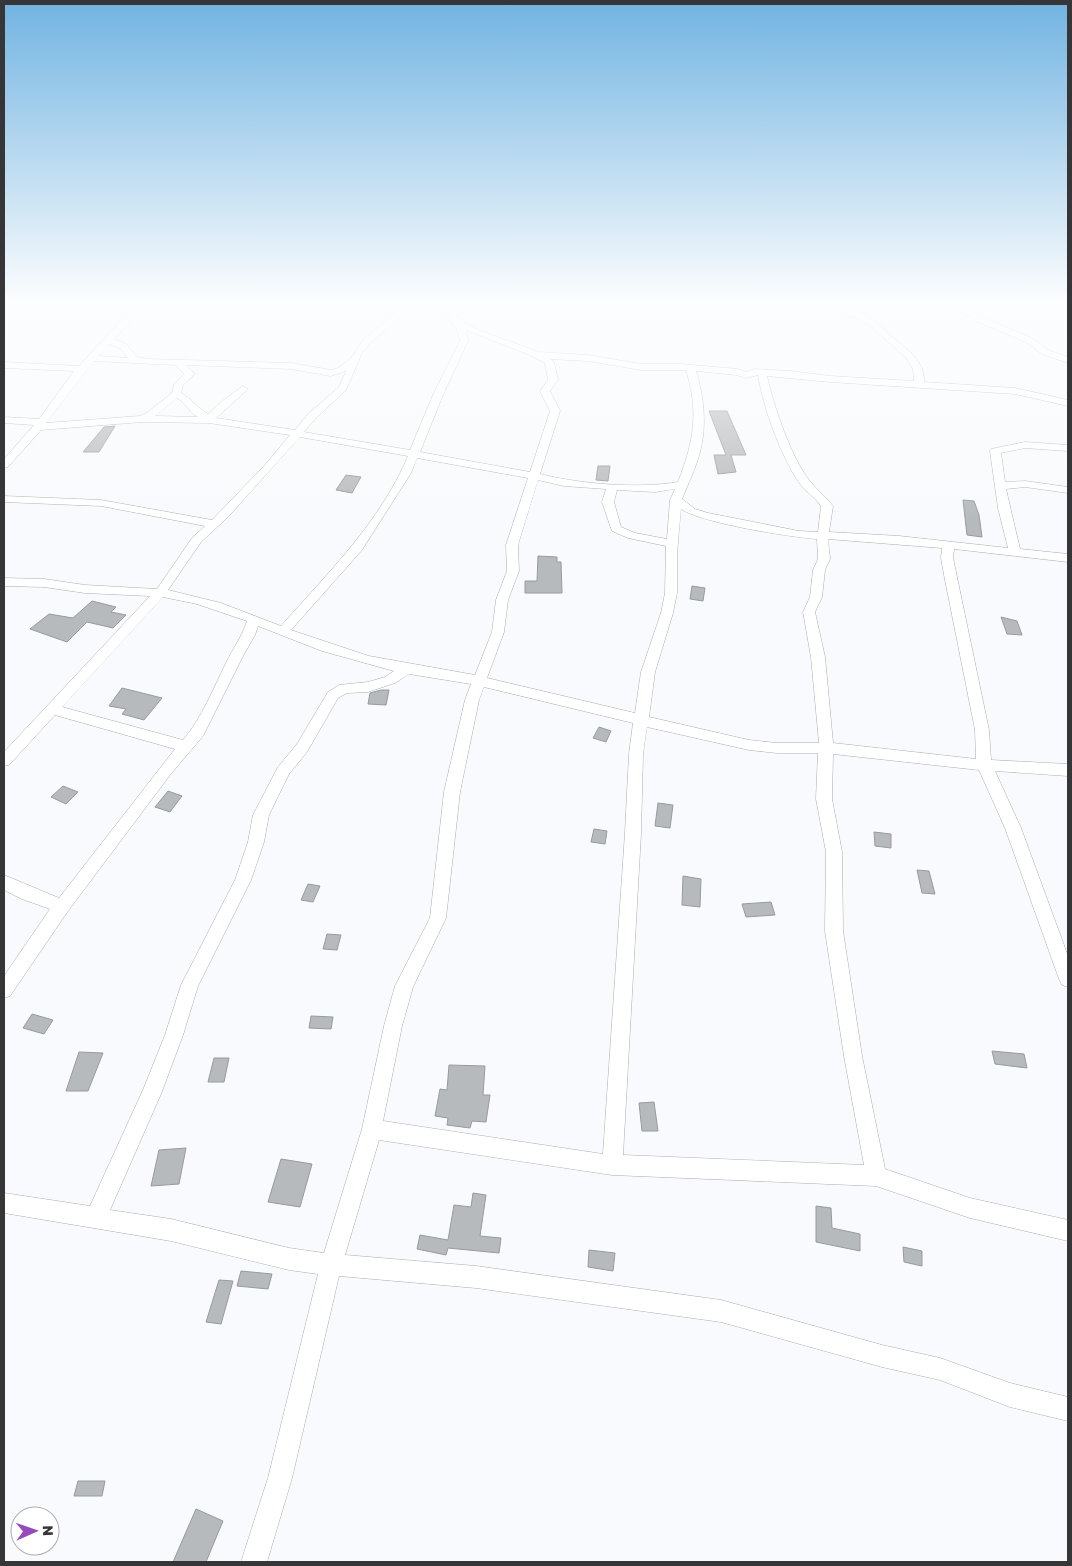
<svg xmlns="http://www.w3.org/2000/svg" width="1072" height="1566" viewBox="0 0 1072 1566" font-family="'Golos Text',sans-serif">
<rect width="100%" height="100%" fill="#f8fafd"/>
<!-- building -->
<g fill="#b7babc" stroke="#989a9d">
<path d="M709 411H727L746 455H731L736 472 718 474 714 455H726Z"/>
<path d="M115 426 99 452H83L104 427Z"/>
<path d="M598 466H610L608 481 596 480Z"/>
<path d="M346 475 361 477 352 493 336 490Z"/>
<path d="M963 500 974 501 979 515 982 537 967 535Z"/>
<path d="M538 556 557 557V562H561L562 593H525V581H537Z"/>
<path d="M692 586 705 588 703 601 690 599Z"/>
<path d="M92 601 116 607 111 612 126 615 113 628 87 622 67 642 30 629 49 614 73 618Z"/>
<path d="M1001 617 1017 621 1022 635 1007 634Z"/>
<path d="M122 688 162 698 144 720 122 714 126 709 109 706Z"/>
<path d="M381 690H389L386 705 368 704 370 693Z"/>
<path d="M599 727 611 731 606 742 593 738Z"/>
<path d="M63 786 78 792 66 804 51 797Z"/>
<path d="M168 791 182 796 170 812 155 807Z"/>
<path d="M658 803 673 805 670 828 655 826Z"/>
<path d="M594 829 607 831 605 844 591 842Z"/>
<path d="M874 832 891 834V848L875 846Z"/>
<path d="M917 870 929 871 935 894 922 893Z"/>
<path d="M683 876 701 879 700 907 682 905Z"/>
<path d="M308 884 320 886 313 902 301 900Z"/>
<path d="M771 902 775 915 746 917 742 904Z"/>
<path d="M327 934 341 935 337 950 323 949Z"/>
<path d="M32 1014 53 1020 44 1034 23 1028Z"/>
<path d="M311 1016 333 1017 331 1029 309 1028Z"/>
<path d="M992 1051 1024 1054 1027 1068 995 1064Z"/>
<path d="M79 1052 103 1053 88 1091H66Z"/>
<path d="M214 1058H229L224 1082H208Z"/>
<path d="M449 1065 485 1066 483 1095H490L486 1122 472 1121 470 1128 447 1125 448 1118 435 1116 440 1089 447 1090Z"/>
<path d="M654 1102 658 1131H642L639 1103Z"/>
<path d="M186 1148 179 1184 151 1186 159 1150Z"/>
<path d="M281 1159 312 1164 300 1207 268 1202Z"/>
<path d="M473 1193 486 1195 480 1236 501 1238 499 1253 448 1248 446 1255 417 1249 420 1235 448 1240 454 1205 471 1207Z"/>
<path d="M816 1206 831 1208 832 1228 860 1234V1251L816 1242Z"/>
<path d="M903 1247 922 1251V1266L904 1262Z"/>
<path d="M589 1250 615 1253 613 1271 588 1267Z"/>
<path d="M241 1271 272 1274 268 1289 237 1286Z"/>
<path d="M219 1280 233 1281 221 1324 206 1322Z"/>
<path d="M78 1481H105L102 1496H74Z"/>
<path d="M196 1509 223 1521 206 1562H173Z"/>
</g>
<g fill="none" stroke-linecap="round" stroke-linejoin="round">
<!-- street casing -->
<g stroke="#abadb0" stroke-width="1">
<g id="street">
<path d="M132 302H140L141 306 137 314 114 339 126 344 137 357 147 359 291 363 331 370 338 368 351 358 364 339 390 317 401 302H409L396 321 370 343 362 353 346 390 316 418 304 432 410 450 433 395 460 341 457 330 438 302H446L452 313 457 302H465L457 317 476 329 539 352 588 355 641 364H681L738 369 746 372 754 369 791 371 830 376 914 381 913 369 906 358 871 326 856 318 813 302C832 302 859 310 875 321 882 327 888 334 895 339 909 351 925 362 924 382L1015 388 1068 400V406L1015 394 830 382 767 376C773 404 791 457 809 480 816 489 825 496 833 506L829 532 899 536 1008 548 998 508 990 451 991 449 1025 442 1068 445V451L1025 448 1001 453 1005 482 1025 481 1068 487V493L1025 487 1006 489 1020 549 1068 554V562L954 549 953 558 989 730 991 760 1068 764V776L995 771 1021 828 1068 956V987L1062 985 1059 979 1005 828 979 770 833 754 832 799 842 852 843 931 862 1056 885 1169 970 1198 1068 1220V1241L970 1218 876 1186 612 1175 379 1140 345 1255 476 1266 721 1300 882 1345 940 1358 1010 1383 1068 1397V1421L1010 1407 940 1380 882 1367 721 1322 476 1288 339 1276 292 1478 267 1562H241L268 1478 318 1274 289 1270 171 1241 4 1213V1193L90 1206 143 1090 165 1035 181 985 235 880 248 842 253 815 278 767 297 744 328 692 339 685 368 682 385 677 394 671 322 651 258 626 255 635 243 656 203 736 170 775 68 911 10 996 4 998V976L50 909 22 899 4 890V875L59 898 175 749 55 715 9 765 4 766V752L150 596 85 593 44 587 4 586V578L44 579 85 585 157 589 192 538 205 526 101 506 4 502V496L101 500 212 520 265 465 290 435 209 423 142 422 41 430 8 467 4 468V459L34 425 4 423V417L39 419 74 371 4 368V362L79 366 130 311 133 306ZM466 330 532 356 545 363 548 380 540 391 550 411 530 472 420 452 443 395 468 341ZM109 344 120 348 128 358 98 356ZM550 359 588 361 641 370H686C699 412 694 441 678 482 638 489 580 484 540 474L560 411 550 391 558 380 554 362ZM94 361 175 365 184 374 174 384 172 393 148 412 140 416 46 423ZM186 365 291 369 331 376 346 371 339 387 308 414 295 430 216 418 246 391 248 389 243 386 221 402 208 414C197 408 192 399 181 393L183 385 195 374ZM696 371 737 375 746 378 758 375C763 407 781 457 800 484 806 492 815 497 821 506L818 532 799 531 708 513 695 509 682 499C688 484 696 468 700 452 707 425 704 397 696 371ZM177 398C186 403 189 412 198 417L155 416ZM300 437 408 456C381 521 327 574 281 626L221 603 168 590 201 542 228 517ZM417 458 528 478 506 545 507 571 496 600 492 632 475 675 369 656 291 630 362 550 411 473ZM538 480 564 486 606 489 602 502 612 531 628 538 666 546 665 593 661 613 641 672 635 713 487 678 504 632 508 600 519 571 518 545ZM675 489 670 500 667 539 635 533 621 527 614 502 617 490 655 492ZM681 509C701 523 790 537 817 539L818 559 813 570 810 597 803 612 811 657 819 743H777L749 740 649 717 655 672 673 613 677 593V554ZM828 539 942 548 941 558 945 580 975 730 976 759 833 743 825 657 815 612 822 597 825 570 830 559ZM163 597 197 604 247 621C242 637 233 648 226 663 213 689 202 718 183 740L62 707ZM409 674 471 684 465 700 444 792 430 918 395 986 384 1026 362 1129 324 1253 289 1248 171 1219 110 1210 161 1094 183 1035 198 986 251 880 264 842 269 815 289 774 307 752 338 698 347 693 368 692 395 683ZM484 687 633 723 629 754 625 833 603 1154 383 1121 402 1026 413 987 446 918 460 792 479 700ZM647 727 749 750 777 753H818L816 799 826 852 825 931 844 1056 864 1165 623 1155 641 833 643 754Z"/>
<path d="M947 302H957L982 317 1032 338 1048 350 1068 357V363L1042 354 1026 342 976 321Z"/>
</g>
</g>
<!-- street -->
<use href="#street" fill="#fff" fill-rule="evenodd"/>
</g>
<!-- sky -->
<linearGradient id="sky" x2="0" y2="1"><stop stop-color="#71b3e1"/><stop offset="0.58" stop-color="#fcfdfe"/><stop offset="1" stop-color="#fcfdfe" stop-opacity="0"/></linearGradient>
<rect width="1072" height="521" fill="url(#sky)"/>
<!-- border -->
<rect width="1072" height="1566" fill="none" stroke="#363638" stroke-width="10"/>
<!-- north arrow -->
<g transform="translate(35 1531) rotate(88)"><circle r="24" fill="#ffffff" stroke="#afafaf"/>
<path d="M0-4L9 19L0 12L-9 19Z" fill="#974abc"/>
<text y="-8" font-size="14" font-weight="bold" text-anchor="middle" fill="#363638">N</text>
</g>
</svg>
